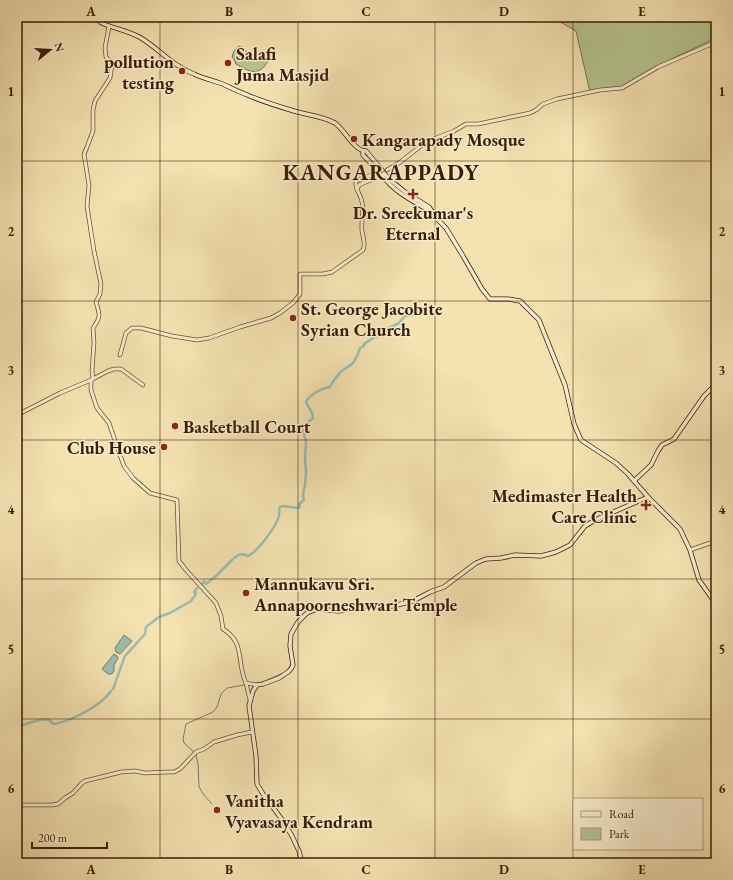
<svg xmlns="http://www.w3.org/2000/svg" width="733" height="880" viewBox="0 0 733 880" font-family="'EB Garamond',serif">
<rect width="100%" height="100%" fill="#f5e2b1"/>
<filter id="stains"><feTurbulence type="fractalNoise" baseFrequency=".005" numOctaves="4"/><feColorMatrix values="0 0 0 0 .2 0 0 0 0 .09 0 0 0 0 .02 0 0 0 .5 -.17"/></filter>
<radialGradient id="worn" r=".72"><stop offset=".6" stop-color="#630" stop-opacity="0"/><stop offset="1" stop-color="#630" stop-opacity=".3"/></radialGradient>
<!-- green -->
<g fill="#b6c490" stroke="#78704b">
<path d="M552 17H716V38L657 66 622 87 590 92 576 31Z"/>
<path d="M239 46 242 47 246 51 254 54 257 58 268 61C259 77 249 72 236 64L234 59 232 57 234 51Z"/>
</g>
<!-- water -->
<g fill="#9cbdb0" stroke="#757d6c">
<path d="M124 635 132 641 120 654 116 652 115 648Z"/>
<path d="M114 654 117 656 118 658 114 665V671L112 674H108L102 669Z"/>
</g>
<g fill="none" stroke-linecap="round" stroke-linejoin="round">
<!-- stream -->
<g stroke="#757d6c" stroke-width="1">
<path d="M287 671 291 664"/>
<path d="M260 683 281 674"/>
<path d="M194 752 184 743 183 739 186 724 213 712 217 707 221 694 227 688 244 685"/>
<path d="M196 755 198 764 199 787 204 795 212 804"/>
</g>
<!-- canal -->
<g stroke="#9cbdb0" stroke-width="2.5">
<path d="M234 558C239 554 242 553 248 556 258 551 276 527 279 516 279 513 279 510 280 507L283 506 298 508 300 507 299 504 304 500 303 495 304 489 305 486 306 472 305 459 306 442 303 430 305 425 313 418C313 411 308 408 306 402 309 395 322 388 330 387 330 385 341 371 342 371 345 368 350 366 353 363 355 360 359 352 360 348L364 346V344L373 338 378 336 382 331 399 323 405 316 414 315 415 312"/>
<path d="M202 584 204 581 206 584 217 575 232 560"/>
<path d="M113 689 125 656 145 634 146 627 159 617 170 613 191 601 196 594 194 592 197 588"/>
<path d="M17 727C24 725 42 717 49 720 50 721 52 723 54 724 71 721 101 706 111 691"/>
</g>
<!-- tertiary casing -->
<g stroke="#6a4e31" stroke-width="4.5">
<g id="tertiary">
<path d="M387 170 399 163 426 142 454 131 466 124H478L530 113 536 110 543 104 557 99 600 90 622 88 658 67 716 42"/>
<path d="M357 190 359 185 382 175"/>
<path d="M120 355 126 333 132 328H141L172 336 197 340 209 338 240 327 271 318 280 313 293 303 300 294V274H323L332 272 363 250C366 243 363 238 362 231 361 221 364 212 362 202 361 194 354 189 356 181L379 172"/>
<path d="M93 379 92 371 94 342 93 328C101 317 100 315 96 302L100 294 101 284 94 251 87 206 89 185 84 154 87 147 93 131V110L95 101 110 78 112 65V63L106 57 105 48 109 26"/>
<path d="M91 380V390L97 408 109 423 120 455 124 466 133 478 150 493 177 500 179 561 186 570 216 603 221 616 223 629C246 643 236 662 246 683L257 685"/>
<path d="M17 415 60 393 91 380 108 371 114 369H121L143 385"/>
<path d="M690 550 716 541"/>
<path d="M246 683 250 700"/>
<path d="M17 807 23 805H52L58 804 65 798 73 793 82 783 85 781 121 772 135 771 145 773 168 772H174L180 769 196 752 204 749 214 742 237 735 252 732"/>
</g>
</g>
<!-- secondary casing -->
<g stroke="#3b1c06" stroke-width="5">
<g id="secondary">
<path d="M97 17 100 22 104 24C116 29 129 31 141 38 159 49 173 66 194 74 202 78 211 80 220 83 228 86 236 91 245 94 261 101 277 106 294 111 307 115 323 116 335 123 345 130 354 151 366 151L382 170"/>
<path d="M363 151V155L379 172"/>
<path d="M384 173 389 179 405 192 429 207 437 219 446 228 463 256 482 289 490 299H508L520 301 539 320 565 385 574 424 581 440 616 463 628 474 648 497 680 529 690 550 699 580 716 604"/>
<path d="M382 175C393 191 411 200 428 210L431 211"/>
<path d="M634 481 651 465 658 451 662 445 674 439 704 396 716 384"/>
<path d="M302 863 299 851 292 836 283 821 263 794 257 784 256 756 249 706 253 691 257 685 263 684 279 678 288 672 291 669 293 665 290 646 291 634 298 622 307 613 317 609 339 611 357 606H393L413 601 430 592 444 587 476 563 486 559 501 558 515 555 541 556 556 552 570 545 585 526 595 520 648 497"/>
</g>
</g>
<!-- tertiary -->
<use href="#tertiary" stroke="#f8eccc" stroke-width="3"/>
<!-- secondary -->
<use href="#secondary" stroke="#f8eccc" stroke-width="3.5"/>
</g>
<!-- grid -->
<path fill="none" stroke="#3b1c06" stroke-width="1" stroke-opacity="0.55" d="M160 17V863M298 17V863M435 17V863M573 17V863M17 161H716M17 301H716M17 440H716M17 579H716M17 719H716"/>
<!-- markers -->
<g fill="#8f2418" stroke="#f8eccc" stroke-width="1.5">
<circle cx="228" cy="63" r="4"/>
<circle cx="182" cy="71" r="4"/>
<circle cx="354" cy="139" r="4"/>
<path d="M411 188h4v4h4v4h-4v4h-4v-4h-4v-4h4z"/>
<circle cx="293" cy="318" r="4"/>
<circle cx="175" cy="426" r="4"/>
<circle cx="164" cy="447" r="4"/>
<path d="M644 499h4v4h4v4h-4v4h-4v-4h-4v-4h4z"/>
<circle cx="246" cy="593" r="4"/>
<circle cx="217" cy="810" r="4"/>
</g>
<g text-anchor="middle" dominant-baseline="central" stroke-width="3" stroke-linejoin="round" paint-order="stroke">
<!-- poi labels -->
<g font-size="18" font-weight="bold" fill="#3b1c06" stroke="#f8eccc" text-anchor="start">
<text x="236" y="53">Salafi<tspan x="236" dy="21">Juma Masjid</tspan></text>
<text x="174" y="61" text-anchor="end">pollution<tspan x="174" dy="21">testing</tspan></text>
<text x="362" y="139">Kangarapady Mosque</text>
<text x="413" y="212" text-anchor="middle">Dr. Sreekumar's<tspan x="413" dy="21">Eternal</tspan></text>
<text x="301" y="308">St. George Jacobite<tspan x="301" dy="21">Syrian Church</tspan></text>
<text x="183" y="426">Basketball Court</text>
<text x="156" y="447" text-anchor="end">Club House</text>
<text x="637" y="495" text-anchor="end">Medimaster Health<tspan x="637" dy="21">Care Clinic</tspan></text>
<text x="254" y="583">Mannukavu Sri.<tspan x="254" dy="21">Annapoorneshwari Temple</tspan></text>
<text x="225" y="800">Vanitha<tspan x="225" dy="21">Vyavasaya Kendram</tspan></text>
</g>
<!-- district labels -->
<g font-size="22" font-weight="bold" letter-spacing="1" fill="#3b1c06" stroke="#f8eccc">
<text x="381" y="172">KANGARAPPADY</text>
</g>
</g>
<!-- margin -->
<rect width="733" height="880" fill="none" stroke="#f5e2b1" stroke-width="44"/>
<!-- legend -->
<rect x="573" y="798" width="130" height="52" fill="#f8eccc" stroke="#ac997d"/>
<rect x="581" y="811" width="20" height="6" fill="#f8eccc" stroke="#ac997d"/>
<text x="609" y="818" font-size="12" fill="#3b1c06">Road</text>
<rect x="581" y="828" width="20" height="12" fill="#b6c490" stroke="#ac997d"/>
<text x="609" y="838" font-size="12" fill="#3b1c06">Park</text>
<!-- north arrow -->
<g transform="translate(50 50) rotate(72)" stroke="#f8eccc" stroke-width="3" paint-order="stroke">
<path d="M0-3L7 15L0 10L-7 15Z" fill="#3b1c06"/>
<text y="-6" font-size="11" font-weight="bold" text-anchor="middle" fill="#3b1c06">N</text>
</g>
<!-- scale -->
<path d="M32 842v6h75v-6" fill="none" stroke="#3b1c06" stroke-width="2"/>
<text x="38" y="842" font-size="12" fill="#3b1c06" stroke="#f8eccc" stroke-width="3" paint-order="stroke">200 m</text>
<rect x="22" y="22" width="689" height="836" fill="none" stroke="#3b1c06" stroke-width="1.5"/>
<g font-size="13" text-anchor="middle" font-weight="bold" fill="#3b1c06">
<text x="91" y="16">A</text>
<text x="229" y="16">B</text>
<text x="366" y="16">C</text>
<text x="504" y="16">D</text>
<text x="642" y="16">E</text>
<text x="11" y="96">1</text>
<text x="722" y="96">1</text>
<text x="11" y="236">2</text>
<text x="722" y="236">2</text>
<text x="11" y="375">3</text>
<text x="722" y="375">3</text>
<text x="11" y="514">4</text>
<text x="722" y="514">4</text>
<text x="11" y="654">5</text>
<text x="722" y="654">5</text>
<text x="11" y="793">6</text>
<text x="722" y="793">6</text>
<text x="91" y="874">A</text>
<text x="229" y="874">B</text>
<text x="366" y="874">C</text>
<text x="504" y="874">D</text>
<text x="642" y="874">E</text>
</g>
<rect width="100%" height="100%" filter="url(#stains)"/>
<rect width="100%" height="100%" fill="url(#worn)"/>
</svg>
